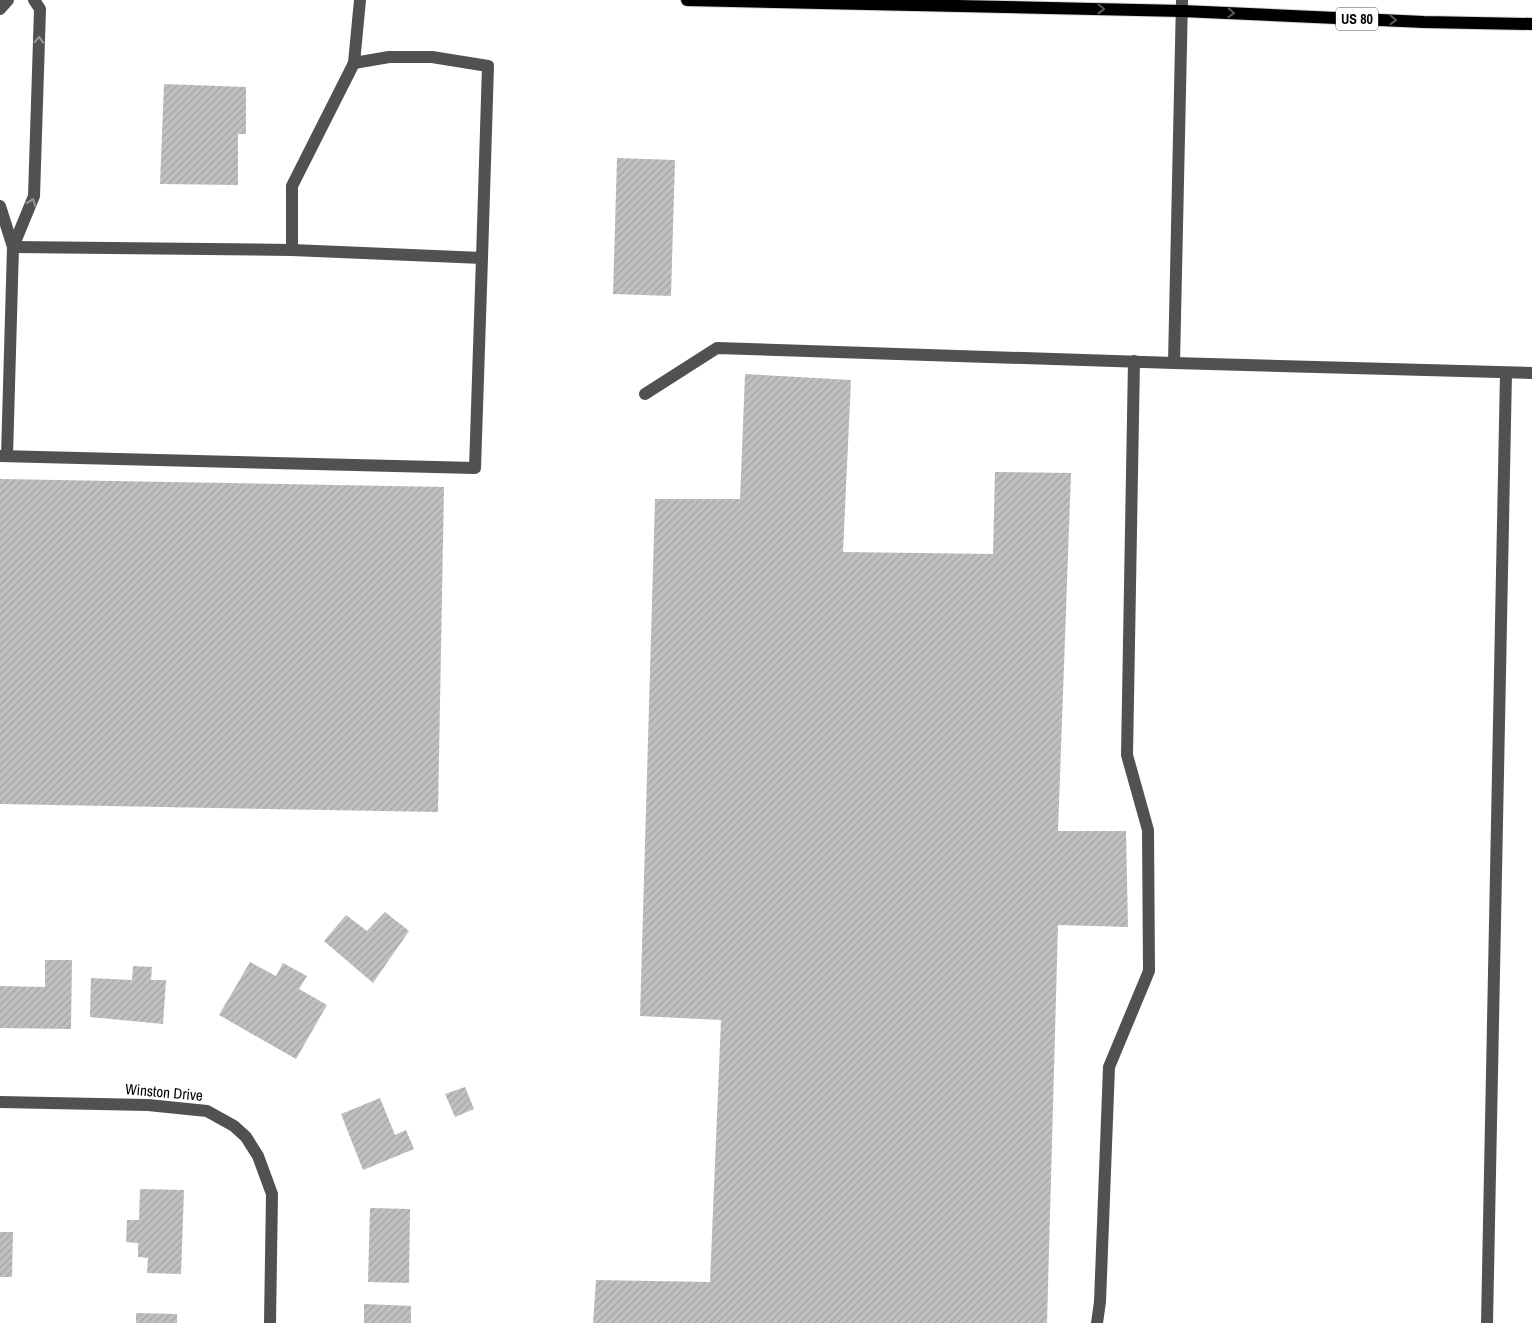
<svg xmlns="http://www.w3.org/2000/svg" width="1532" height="1323" viewBox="0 0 1532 1323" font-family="'Archivo Narrow',sans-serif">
<defs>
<pattern id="building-hatch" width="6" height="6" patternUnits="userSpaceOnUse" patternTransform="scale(1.25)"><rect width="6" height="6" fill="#c0c0c0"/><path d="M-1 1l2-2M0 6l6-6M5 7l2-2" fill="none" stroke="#a3a3a3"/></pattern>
</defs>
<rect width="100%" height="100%" fill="#fff"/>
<!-- building -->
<g fill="url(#building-hatch)">
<path d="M164 84 246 87V134H238V185L160 184Z"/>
<path d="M617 158 675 160 671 296 613 294Z"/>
<path d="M745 374 851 380 843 552 993 554 995 472 1071 473 1058 831H1126L1128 927 1058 925 1047 1323H593L596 1280 710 1282 721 1020 640 1016 655 499H740Z"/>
<path d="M0 479 444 487 438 812 0 804Z"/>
<path d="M385 912 409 931 373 983 324 941 346 915 367 931Z"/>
<path d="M45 960H72L71 1029 0 1028V986L45 987Z"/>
<path d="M250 962 276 976 283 963 307 976 299 989 327 1005 296 1059 219 1015Z"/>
<path d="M133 966 152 967 151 980H166L163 1024 90 1017 91 978 132 980Z"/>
<path d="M465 1087 474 1109 455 1117 445 1094Z"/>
<path d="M380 1098 395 1135 406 1130 414 1149 363 1170 341 1114Z"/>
<path d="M140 1189 184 1190 181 1274 147 1273 148 1258 138 1257V1243L126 1242 127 1220H139Z"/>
<path d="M370 1208 410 1209 409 1283 368 1282Z"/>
<path d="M0 1232H13L12 1277H0Z"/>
<path d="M364 1304 411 1306V1323H364Z"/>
<path d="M136 1313 177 1314V1323H136Z"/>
</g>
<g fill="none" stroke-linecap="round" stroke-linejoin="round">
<!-- major casing -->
<g stroke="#dbdbdb" stroke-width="14">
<path id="major" d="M687 0 1182 11 1424 22 1532 24"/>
</g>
<!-- minor -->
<g stroke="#515151" stroke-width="12">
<path d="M0 9 8 0"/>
<path d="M0 206 13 247 7 456"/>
<path d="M13 247 292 250V186L354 63 360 0"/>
<path d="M13 247 34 196 40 9 34 0"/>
<path d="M292 250 482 258 488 66 432 57H389L354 63"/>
<path d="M1174 363 1532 373"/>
<path d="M645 394 717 348 1174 363 1182 0"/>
<path d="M0 456 475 468 482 258"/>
<path d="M0 1102 148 1105 207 1111 234 1126 246 1137 258 1156 272 1194 270 1323"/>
<path d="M1097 1323 1100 1302 1109 1067 1149 971 1148 830 1127 755 1134 361"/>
<path d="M1487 1323 1506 373"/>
</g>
<!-- major -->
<use href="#major" stroke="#000" stroke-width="12"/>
</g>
<!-- one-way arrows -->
<defs><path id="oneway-chevron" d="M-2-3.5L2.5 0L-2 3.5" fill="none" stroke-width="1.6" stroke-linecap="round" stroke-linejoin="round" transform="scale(1.25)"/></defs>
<g stroke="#595959">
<use href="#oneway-chevron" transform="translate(1101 9) rotate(1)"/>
<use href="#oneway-chevron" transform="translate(1231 13) rotate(3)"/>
<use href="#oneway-chevron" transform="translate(1393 20) rotate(3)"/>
</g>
<g stroke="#979797">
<use href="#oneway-chevron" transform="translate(39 40) rotate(-88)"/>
<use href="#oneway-chevron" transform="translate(32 202) rotate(-70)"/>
</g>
<g text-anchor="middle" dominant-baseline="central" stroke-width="4" stroke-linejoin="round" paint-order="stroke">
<!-- shield labels -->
<rect fill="#fff" stroke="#4c4c4c" stroke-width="1" x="1336" y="7.5" width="42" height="23" rx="4"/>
<g font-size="14" font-weight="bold" fill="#000">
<text x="1357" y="19">US 80</text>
</g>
<!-- street labels -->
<g font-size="15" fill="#000" stroke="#fff">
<text transform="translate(164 1092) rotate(5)">Winston Drive</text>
</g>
</g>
</svg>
